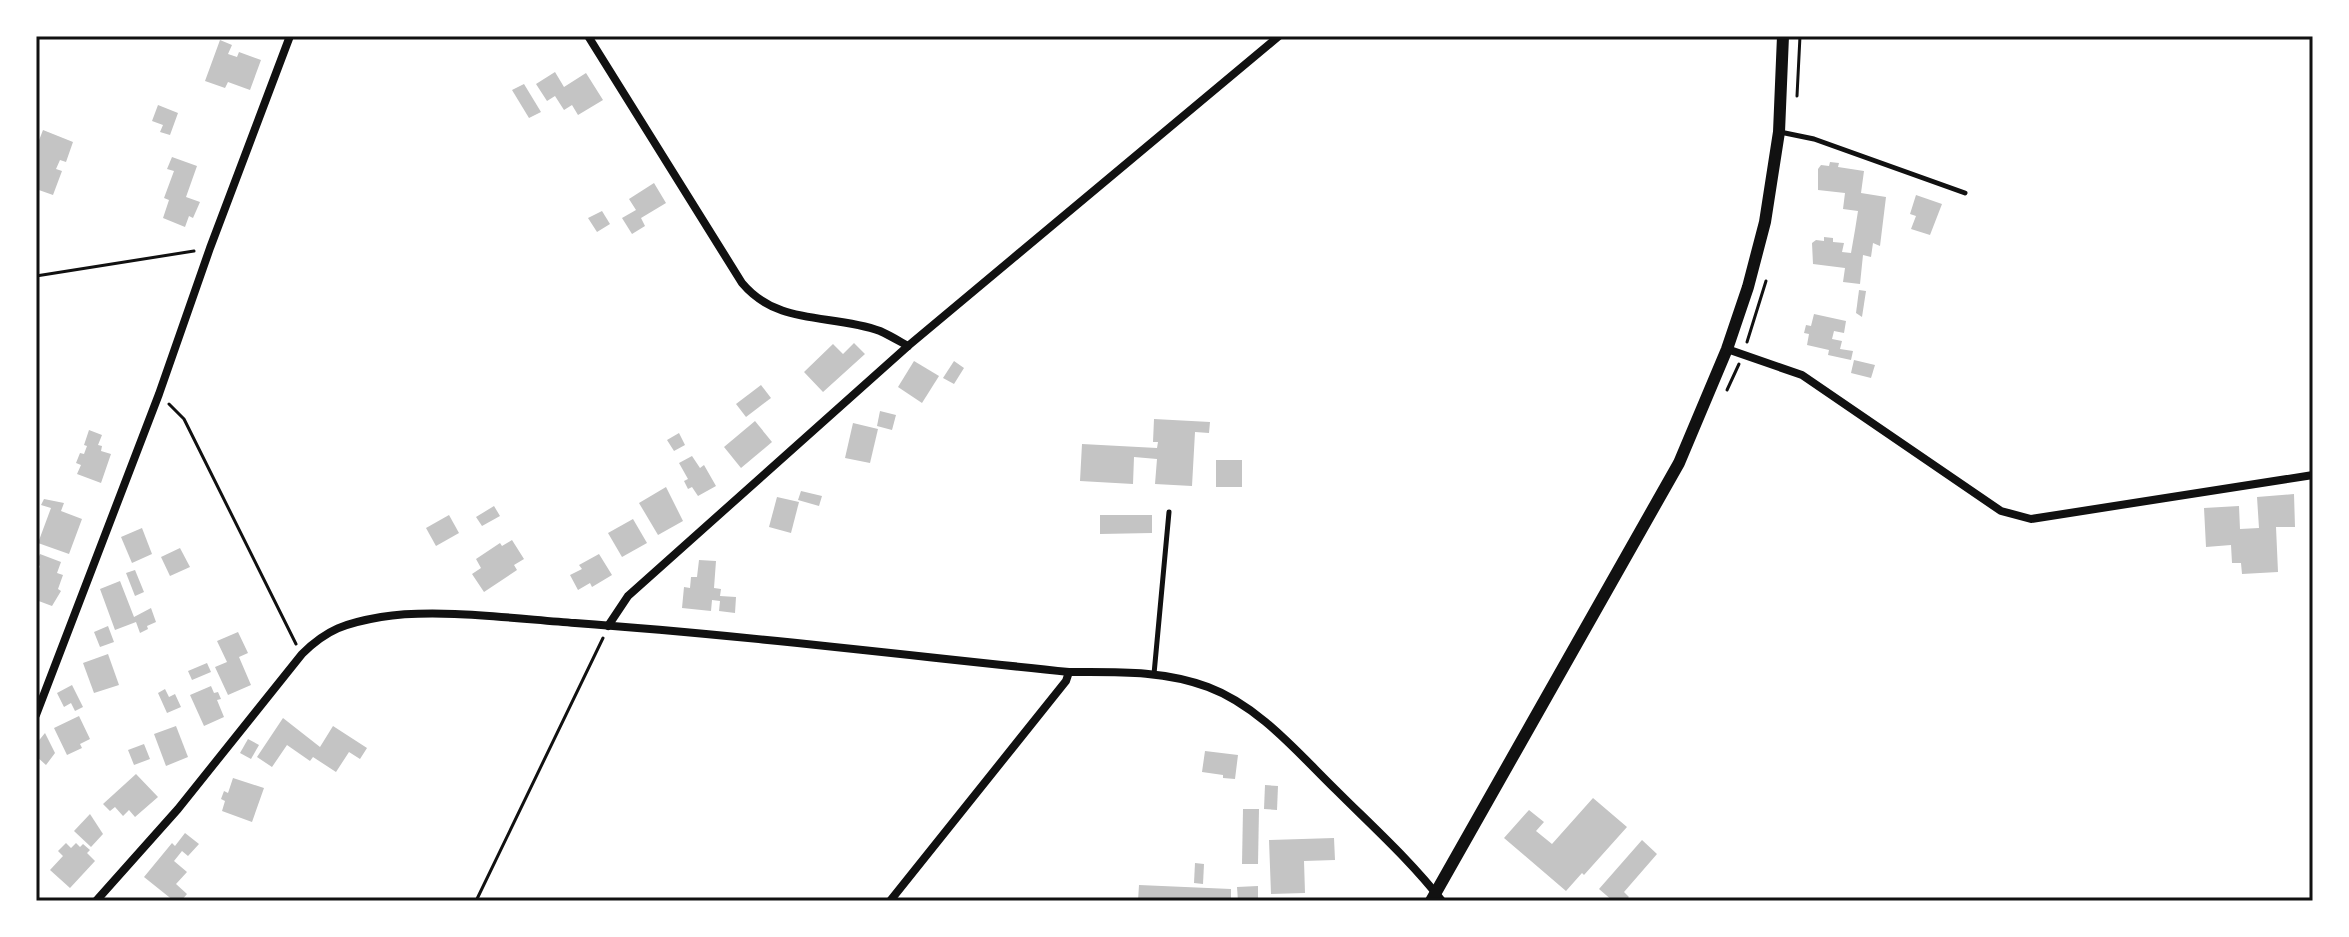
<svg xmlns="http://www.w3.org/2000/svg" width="2349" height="937" viewBox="0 0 2349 937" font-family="'DejaVu Sans',sans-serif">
<rect width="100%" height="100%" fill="#fff"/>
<!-- building -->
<g fill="#c4c4c4">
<path d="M220 40 232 45 228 54 237 57 239 52 261 60 250 90 228 82 225 88 205 81Z"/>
<path d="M555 72 564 87 586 73 603 100 578 115 572 105 564 110 555 96 547 101 536 84Z"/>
<path d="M524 84 541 112 529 118 512 90Z"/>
<path d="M158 105 178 113 170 135 160 132 163 125 152 121Z"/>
<path d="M43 130 73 142 66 162 60 160 56 169 62 171 53 195 36 189V148Z"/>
<path d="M172 157 197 166 186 197 200 202 193 218 189 216 185 227 163 218 169 200 164 198 174 171 167 169Z"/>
<path d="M1830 162 1839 163 1838 167 1864 171 1861 193 1886 197 1880 246 1873 243 1871 257 1863 255 1860 284 1843 282 1845 268 1813 264 1812 243 1816 240 1824 241V237L1833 238V242L1844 243 1842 252 1851 253 1855 230 1858 211 1843 209 1845 193 1818 190V169L1821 165 1829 166Z"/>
<path d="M654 183 666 203 641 218 645 226 632 234 622 218 636 210 629 199Z"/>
<path d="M1916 195 1942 204 1930 235 1911 229 1916 216 1910 214Z"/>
<path d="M602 211 610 224 597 232 588 218Z"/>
<path d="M1859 290 1866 291 1862 317 1856 313Z"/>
<path d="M1814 314 1846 321 1844 333 1834 331 1832 339 1842 341 1840 349 1853 351 1851 360 1828 355 1829 350 1807 345 1809 334 1804 333 1806 325 1811 326Z"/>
<path d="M854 343 865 354 823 392 804 372 833 344 843 354Z"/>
<path d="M1854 360 1875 365 1871 378 1851 373Z"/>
<path d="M914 361 939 376 922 403 898 387Z"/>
<path d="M954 361 964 368 954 384 943 378Z"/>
<path d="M761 385 771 398 746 417 736 404Z"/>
<path d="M880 411 896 415 892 430 877 426Z"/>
<path d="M1154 419 1210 422 1209 433 1195 432 1192 486 1155 484 1157 459 1134 457 1133 484 1080 481 1082 444 1157 448 1158 442H1153Z"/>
<path d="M755 421 772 442 741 468 724 447Z"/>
<path d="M853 423 878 429 870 463 845 458Z"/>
<path d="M89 430 102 435 98 445 102 446 101 451 111 454 101 483 77 474 81 465 76 463 80 453 84 454 87 446 84 445Z"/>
<path d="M679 433 685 445 674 451 667 440Z"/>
<path d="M692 456 700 468 704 465 716 486 698 496 692 487 688 489 684 481 688 479 679 463Z"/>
<rect x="1216" y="460" width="26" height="27"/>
<path d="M666 487 683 521 658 535 639 503Z"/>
<path d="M801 491 822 496 819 506 798 500Z"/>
<path d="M2294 494 2295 527H2276L2278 572 2242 574 2241 563H2232L2231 545 2206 547 2204 508 2239 506 2240 529 2259 528 2257 497Z"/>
<path d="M777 497 799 502 791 533 769 527Z"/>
<path d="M44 499 64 503 61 511 82 519 69 554 38 543 51 508 41 505Z"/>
<path d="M494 506 500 516 482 526 476 517Z"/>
<path d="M449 515 459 533 436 546 426 528Z"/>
<path d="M1100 515H1152V533L1100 534Z"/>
<path d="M633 519 647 543 622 557 608 533Z"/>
<path d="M142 528 152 554 132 563 121 537Z"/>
<path d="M512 540 524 559 514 565 517 570 484 592 472 574 481 568 476 559 500 543 502 546Z"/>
<path d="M180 548 190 567 170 576 161 557Z"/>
<path d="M40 554 61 562 57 573 63 575 58 589 61 591 52 606 36 600V578L40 566 36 564Z"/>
<path d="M599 554 612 575 592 587 590 583 578 590 570 575 582 569 579 565Z"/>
<path d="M699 560 716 561 714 588 721 589 720 596 736 597 735 613 719 611 720 601 712 600 711 611 682 608 684 587 690 588 691 577H697Z"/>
<path d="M135 570 144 592 135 596 126 573Z"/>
<path d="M120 581 134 617 151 608 156 622 147 626 148 629 140 633 136 622 115 630 100 589Z"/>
<path d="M108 626 114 642 100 647 94 632Z"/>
<path d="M238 632 248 653 239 657 251 685 228 695 215 667 227 662 217 641Z"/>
<path d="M108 654 119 685 94 693 83 663Z"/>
<path d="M207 663 211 672 192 680 188 671Z"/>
<path d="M72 685 83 707 75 711 71 703 64 707 57 693Z"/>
<path d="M211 686 214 693 218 692 221 699 217 700 224 717 204 726 190 695Z"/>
<path d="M165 689 169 697 175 694 181 707 167 713 158 693Z"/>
<path d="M79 716 90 739 80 744 82 748 67 755 54 728Z"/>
<path d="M283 718 320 747 333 726 367 748 360 759 349 752 336 772 313 757 310 761 287 745 272 767 257 757Z"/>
<path d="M176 726 188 757 166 766 154 734Z"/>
<path d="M45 733 55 753 46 765 36 756 38 747 36 744Z"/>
<path d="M248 739 259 745 251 759 240 753Z"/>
<path d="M144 744 150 759 134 765 128 750Z"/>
<path d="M1205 751 1238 755 1235 779 1223 778V775L1202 772Z"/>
<path d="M136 774 158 797 135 817 129 810 123 816 115 807 110 811 103 804Z"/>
<path d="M233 778 264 788 252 822 222 811 225 801 221 799 224 791 228 793Z"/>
<path d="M1265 785 1278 786 1277 810 1264 809Z"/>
<path d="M1593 798 1627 827 1584 875 1582 873 1566 891 1504 838 1529 810 1544 822 1536 831 1552 844Z"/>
<path d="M1243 809H1259L1258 864H1242Z"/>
<path d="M90 814 103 834 91 847 74 831Z"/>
<path d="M185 833 199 844 188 856 182 851 174 861 187 872 176 884 187 894 181 901H174L144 877 172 843 175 846Z"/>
<path d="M1334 838 1335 860 1304 861 1305 893 1271 894 1269 840Z"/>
<path d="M1642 840 1657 854 1624 892 1629 897 1625 901H1613L1599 889Z"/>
<path d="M66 843 71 848 76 843 80 847 83 844 90 850 87 853 95 861 70 888 50 870 63 856 58 851Z"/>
<path d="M1195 863 1204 864 1203 884 1194 883Z"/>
<path d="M1139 885 1231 889V901H1138Z"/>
<path d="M1258 886V901H1238L1237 887Z"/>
</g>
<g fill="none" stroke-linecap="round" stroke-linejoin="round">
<!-- path -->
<g stroke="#111" stroke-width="3">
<path d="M1797 96 1800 36"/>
<path d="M36 276 194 251"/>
<path d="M1747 342 1766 281"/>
<path d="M1727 390 1739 364"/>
<path d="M169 404 184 419 296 644"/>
<path d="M476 901 603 638"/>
</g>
<!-- service -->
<g stroke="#111" stroke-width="5">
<path d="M1780 132 1814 139 1965 193"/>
<path d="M1154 674 1169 512"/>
</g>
<!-- minor -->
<g stroke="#111" stroke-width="8">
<path d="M588 36 742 283C779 327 831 313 880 331 889 335 899 341 908 346"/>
<path d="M1727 349 1802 375 2001 511 2031 519 2313 475"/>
<path d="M608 626 628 596 908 346 1279 36"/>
<path d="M36 715 159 394 210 248 290 36"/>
<path d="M96 901 178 809 302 654C327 629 346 623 381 617 437 608 517 619 575 623 740 635 904 655 1069 672 1116 672 1163 670 1208 687 1259 706 1298 753 1336 790 1372 826 1410 860 1442 901"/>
<path d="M890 901 1066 681 1069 672"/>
</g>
<!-- tertiary -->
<path stroke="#111" stroke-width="12" d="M1431 901 1679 463 1727 349 1748 287 1765 222 1779 132 1783 36"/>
</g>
<!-- border -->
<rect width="2349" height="937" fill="none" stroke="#ffffff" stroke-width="76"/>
<rect x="38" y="38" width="2273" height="861" fill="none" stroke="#111" stroke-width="3"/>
</svg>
